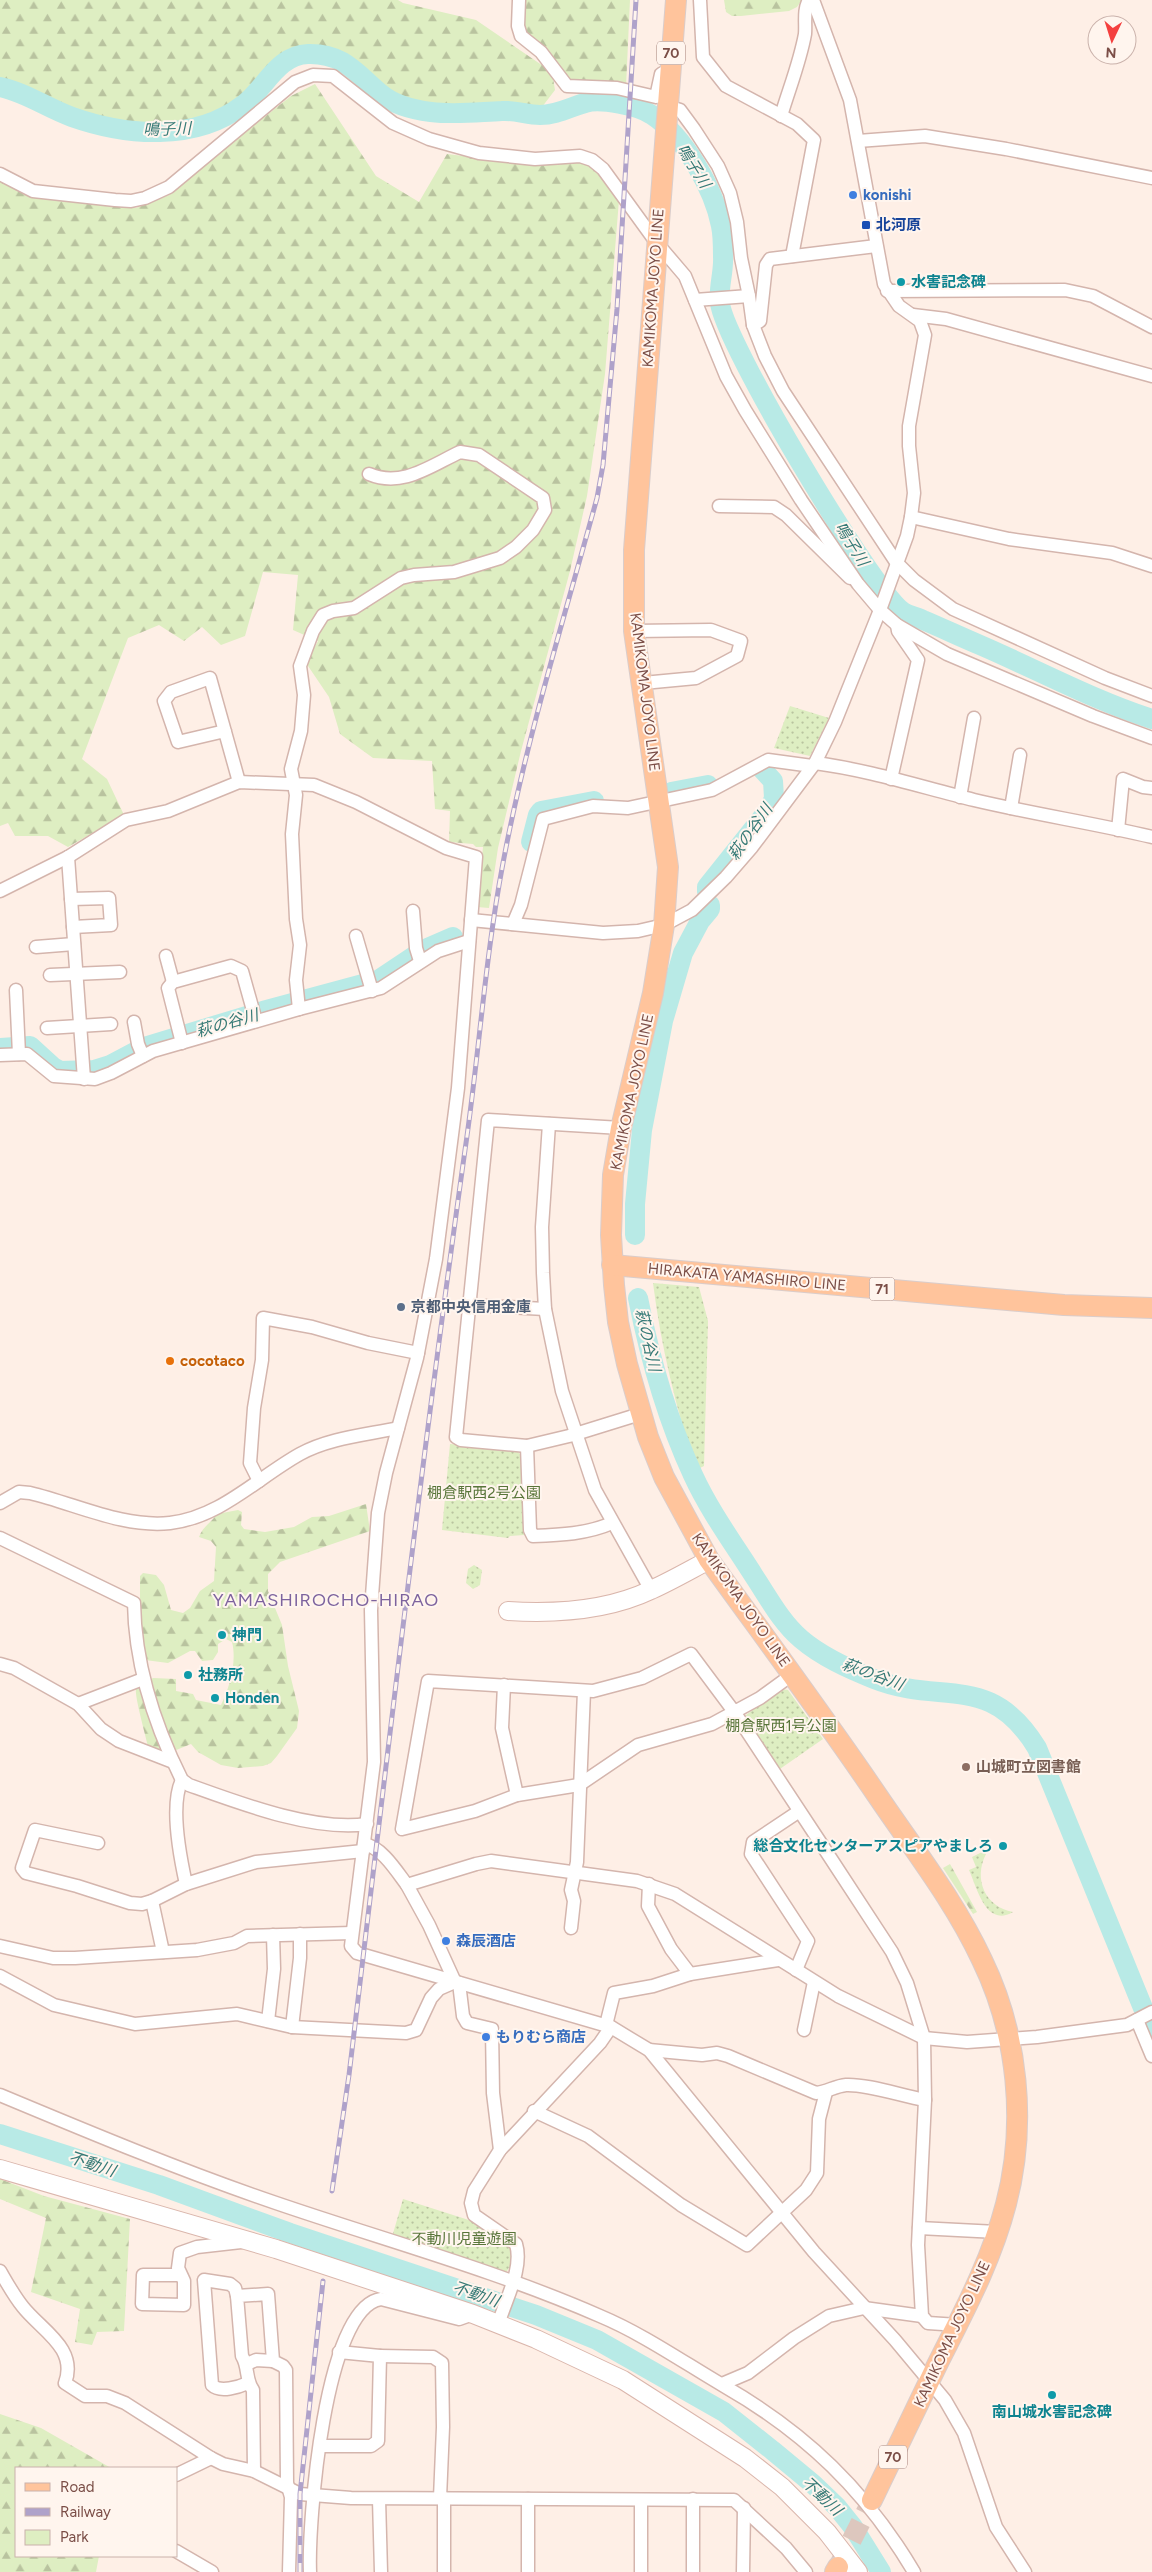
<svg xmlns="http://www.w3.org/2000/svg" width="1152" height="2572" viewBox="0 0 1152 2572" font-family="Figtree,'Noto Sans JP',sans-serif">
<defs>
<pattern id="green-dots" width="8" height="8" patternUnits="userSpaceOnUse" patternTransform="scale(1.25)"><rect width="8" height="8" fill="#deeec2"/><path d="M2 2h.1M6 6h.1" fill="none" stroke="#b9c39f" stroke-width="1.8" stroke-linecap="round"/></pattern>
<pattern id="forest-firs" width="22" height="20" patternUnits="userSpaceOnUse" patternTransform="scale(1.25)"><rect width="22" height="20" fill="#deeec2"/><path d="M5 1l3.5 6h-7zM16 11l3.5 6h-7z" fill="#b9c39f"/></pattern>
</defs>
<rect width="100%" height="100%" fill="#feefe6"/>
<!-- green -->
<g fill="url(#green-dots)">
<path d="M790 706 829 718 810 756 774 748Z"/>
<path d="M653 1283 699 1287 708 1321 704 1466 696 1470C676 1408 661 1347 653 1283Z"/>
<path d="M450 1444 516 1450 522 1456 524 1535 510 1536 508 1538 442 1530Z"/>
<path d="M474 1565 482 1570 480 1585 473 1589 466 1583 468 1569Z"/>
<path d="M781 1689 788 1690 823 1739 777 1771 745 1721 746 1715Z"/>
<path d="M984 1851 986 1854C973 1879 985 1907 1013 1912 986 1928 977 1888 969 1870L976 1867 972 1857Z"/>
<path d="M403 2199 475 2222 513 2247C515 2255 511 2268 504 2274L392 2237Z"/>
</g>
<!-- forest -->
<g fill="url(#forest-firs)">
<path d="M0 0H398L403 3 476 20 552 72 555 90 542 107C529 106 516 103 504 103 472 104 441 109 410 100 386 94 375 74 356 60 343 51 322 46 306 46 301 47 296 50 292 52 267 63 268 72 251 89 219 123 161 131 117 123 79 116 43 96 8 80L0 79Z"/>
<path d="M521 0H630L626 87 573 85 523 34Z"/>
<path d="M724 0H802L797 7 789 11 741 16H732L726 12Z"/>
<path d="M315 84 376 176 419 202 447 154 513 162 571 161 586 163 603 175 619 200 605 374 587 496 570 571 521 751 498 848 489 908 477 907 483 847H476L473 844 449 842 450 811 435 809 432 761 373 758 340 734 329 697 306 663 318 641 293 630 298 575 263 572 245 636 221 645 202 627 184 641 159 625 128 638 82 759 107 779 124 815 68 847 48 836H15L8 823 0 826V179L36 197 136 208 169 195 199 169 291 96Z"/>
<path d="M366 1504 370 1531 280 1562 268 1574V1591L282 1625 288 1666 299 1711 297 1728 277 1756 271 1763 263 1766 238 1768 221 1765 198 1752 191 1744 164 1755 149 1751C147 1740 134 1696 136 1688L153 1678 176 1679V1691L193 1694 196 1700 221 1705C230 1687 237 1661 232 1642L226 1639 218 1644V1652L213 1660 202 1661 195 1651H190L168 1663 145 1660 140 1649V1576L143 1573 156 1575 164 1585 171 1610 183 1613 190 1608 200 1591 214 1581 216 1547 211 1541 199 1537C203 1526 211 1523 217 1514L238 1510 242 1512 241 1525 244 1529 265 1532 294 1527 312 1517 329 1516Z"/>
<path d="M950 1864 977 1912 973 1914 943 1868Z"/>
<path d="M0 2179 44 2196 130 2219 124 2331 97 2332 92 2345 75 2342 80 2309 31 2292 46 2218 0 2199Z"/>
<path d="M0 2414 41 2428 111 2468H16V2556H99L96 2572H0Z"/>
</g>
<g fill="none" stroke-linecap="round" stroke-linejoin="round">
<!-- river -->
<g stroke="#b8eae6" stroke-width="20">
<path d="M0 87C25 92 47 108 72 117 126 136 195 142 243 105 265 89 277 55 308 54 344 53 357 74 381 94 394 105 415 110 431 112 455 115 478 112 502 111 515 110 527 115 540 115 557 115 570 107 585 103 600 98 639 106 652 115 684 136 714 189 721 226 723 235 723 247 723 257 724 272 718 288 720 303 724 342 870 587 902 611 907 615 917 617 923 620 942 628 961 637 980 645 1038 670 1093 700 1152 719"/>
<path d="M671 792 708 785"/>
<path d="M531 842 538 815 541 811 594 801"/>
<path d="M707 892V887L770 808 774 798 773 781 762 769"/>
<path d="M0 1048 30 1046 53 1067 60 1071 94 1070 110 1065 144 1047 263 1011 378 980 423 950 453 937"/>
<path d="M635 1235V1204L642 1130 663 1021 683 953 700 921 710 909V905"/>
<path d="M638 1298C650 1359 667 1419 693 1475 709 1510 733 1543 754 1576 768 1597 781 1622 801 1639 822 1657 849 1669 874 1679 942 1706 990 1671 1037 1748L1152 2030"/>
<path d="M0 2134 159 2185 290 2233 536 2315 597 2340 724 2412 772 2450 813 2484 837 2507 853 2527 881 2572"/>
</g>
<!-- primary-tunnel -->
<path stroke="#ddc7be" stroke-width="20" stroke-dasharray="20 10" stroke-linecap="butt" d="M838 2567 872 2500"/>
<!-- street casing -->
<g stroke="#d4b5ad" stroke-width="15">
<g id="street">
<path d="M519 0 518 26 521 36 541 52 567 86 617 88 656 97 661 74 670 69"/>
<path d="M700 0 703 57 726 86 797 124 814 140 792 256"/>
<path d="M667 106 680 110 694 129 718 166 730 193 737 222 741 258 749 296 753 325 765 356 783 391 896 562 914 580 953 609 1105 678 1152 696"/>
<path d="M781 116C789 89 800 62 805 34 806 23 803 10 809 0"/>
<path d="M858 141 925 136 1006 149 1152 178"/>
<path d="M0 174 33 191 115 200 131 201 145 198 169 187 295 82 313 75 333 76 393 123 429 139 479 153 535 159 580 156 592 160 603 169 656 242 685 276 726 376 745 410 801 500 858 584 880 610 897 625 947 654 1093 716 1152 738"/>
<path d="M887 291 1065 290 1093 296 1152 327"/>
<path d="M695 300 749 296"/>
<path d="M913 315 946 319 1152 376"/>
<path d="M753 325 760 321 766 265 770 259 876 246"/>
<path d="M719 506 774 507 786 515 850 578"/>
<path d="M911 517 1009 539 1112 553 1152 566"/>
<path d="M634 631 711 630 741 641 737 656 696 678 643 683"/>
<path d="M225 731 178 742 164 701 171 692 210 678 239 782"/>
<path d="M815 763C869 770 921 787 974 800 1033 814 1093 823 1152 837"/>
<path d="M891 779 918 660 898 631 897 625"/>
<path d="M960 797 974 718"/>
<path d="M1011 808 1020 755"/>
<path d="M1118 830 1123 779 1143 787 1152 788"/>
<path d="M68 857 84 1079"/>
<path d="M0 891 68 857 126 820 168 811 239 782 314 785 356 802 446 848 476 857 458 1088 436 1259 417 1358 386 1473 378 1513 371 1610 374 1762 351 1946 357 1953 611 2027 649 2050 814 2252 895 2340 945 2400 964 2433 996 2527 1025 2572"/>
<path d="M71 899 109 898 111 925 73 927"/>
<path d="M413 911 416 948 420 961"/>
<path d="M471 920 603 933 638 931 664 925 692 910 726 877 752 847 815 763 835 722 880 610 907 536 911 517 914 493 909 446V426L925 335 920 321 899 306 884 284 850 100 813 0"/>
<path d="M513 924 521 905 543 819 593 806 628 808 712 790 768 760 812 766"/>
<path d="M356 936 372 991"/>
<path d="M36 947 74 944"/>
<path d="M166 956 173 982"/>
<path d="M50 975 120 972"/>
<path d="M16 990 19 1054"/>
<path d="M299 1009 296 980 300 945 296 919 292 834 296 795 291 769 301 731 304 695 300 666 313 631 323 615 333 611 354 608 401 578 414 575 454 572 500 558 516 547 533 530 545 510 543 498 479 455 460 452C430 466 402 488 369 474"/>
<path d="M134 1022 138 1044 143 1056"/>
<path d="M47 1028 111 1024"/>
<path d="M182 1043 168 988 173 982 231 966 242 971 256 1021"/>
<path d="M0 1055 27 1054 54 1076 95 1079 111 1073 153 1051 299 1009 381 988 438 951 469 941"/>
<path d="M549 1124 542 1227 543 1273 545 1309 562 1391 595 1490 651 1590"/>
<path d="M621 1128 488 1120 456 1437 461 1440 527 1446 569 1436 640 1414"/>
<path d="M469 1305 545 1309"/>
<path d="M527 1446 530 1530 533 1536C560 1535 587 1534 612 1523"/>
<path d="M259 1481 250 1463 254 1408 262 1360 263 1318 312 1327 368 1343 418 1353"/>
<path d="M0 1503 19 1492 30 1493C76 1504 123 1528 170 1523 221 1517 257 1478 300 1454 329 1438 365 1435 398 1428"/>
<path d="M0 1538 134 1603C135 1666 154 1724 182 1780L189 1785C239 1803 315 1832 367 1824"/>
<path d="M0 1664 14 1668 78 1704 101 1729 119 1741 173 1762"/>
<path d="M793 1674 760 1698 712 1724 638 1745 579 1785 517 1795 475 1811 402 1829 428 1681 593 1691 642 1678 691 1654 735 1713 820 1842 892 1952 907 1983 924 2038 925 2100 918 2245 922 2316 928 2323 958 2325"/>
<path d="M504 1685 502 1728 517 1795"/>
<path d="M78 1704 143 1679"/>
<path d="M182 1780C170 1804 180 1857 186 1884"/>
<path d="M98 1843 35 1830 22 1868 26 1873 77 1886 130 1903 142 1904 152 1901"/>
<path d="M364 1844C382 1847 397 1872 407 1885L476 1864 491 1861 637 1881 675 1894 838 1996 924 2038 967 2042 1037 2037 1127 2025 1152 2012"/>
<path d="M649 1884 648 1906 671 1949 690 1974 778 1960"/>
<path d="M571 1928 574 1901 571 1890 577 1862 584 1691"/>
<path d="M0 1946 53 1958H75L197 1950 234 1943 247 1936 352 1933"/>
<path d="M163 1952 152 1901 186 1884 256 1862 363 1851"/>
<path d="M796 1970 808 1941 751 1854 753 1842 798 1812"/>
<path d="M0 1976 54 2005 135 2024 237 2014 292 2027 406 2033 416 2030 431 1998 439 1989 455 1982 429 1925 407 1885"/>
<path d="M459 1983 463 2016 467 2023 492 2029 493 2093 500 2150"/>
<path d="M1137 2020 1152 2056"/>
<path d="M268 2021 274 1969 273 1935"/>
<path d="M606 2025 614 1993 653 1986 690 1974"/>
<path d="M292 2027 300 1958V1934"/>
<path d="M804 2030 814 1982"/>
<path d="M649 2050 702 2055 717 2053 728 2056 816 2093C827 2092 835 2086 846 2085 868 2084 902 2096 925 2100"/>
<path d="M0 2095C91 2133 182 2171 276 2203 384 2240 495 2270 600 2316 643 2334 683 2362 724 2386 806 2433 866 2491 914 2572"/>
<path d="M534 2111 588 2136 681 2205 747 2245 806 2190 817 2173 819 2119 826 2092"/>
<path d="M919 2228 997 2232"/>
<path d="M0 2271C7 2283 14 2296 23 2307 41 2330 78 2348 65 2383L85 2396H107L125 2403 211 2458 223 2464 254 2471 300 2494 351 2498 734 2500 786 2548 806 2572"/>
<path d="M181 2275H143L142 2304 184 2305V2281L178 2268 180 2253 197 2247 241 2242"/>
<path d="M237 2296 235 2288 230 2284 204 2280 212 2385C220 2393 239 2387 248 2383"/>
<path d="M500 2319C507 2297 523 2267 516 2244L474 2215 471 2203 474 2191 500 2150 600 2043 611 2027"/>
<path d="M380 2356 433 2357 442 2363 443 2427 440 2498"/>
<path d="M247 2364 256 2360 273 2361"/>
<path d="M722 2384 748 2373 794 2338 829 2316 864 2308 922 2316"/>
<path d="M321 2446H371L378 2441 380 2356 339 2352"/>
<path d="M254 2471 253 2390C245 2379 249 2367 242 2356L237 2296 268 2294 273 2361 283 2366 286 2370 287 2483 291 2497 289 2572"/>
<path d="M176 2475 211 2458"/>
<path d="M444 2498V2572"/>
<path d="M379 2499 381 2572"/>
<path d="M693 2499V2572"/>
<path d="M176 2551 212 2572"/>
<path d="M310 2572C308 2524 324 2307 381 2299L459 2319 473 2314"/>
<path d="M528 2572V2499"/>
<path d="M641 2572V2500"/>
<path d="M743 2572 744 2508"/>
</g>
</g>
<!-- secondary casing -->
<g stroke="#dab6ac" stroke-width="20">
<g id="secondary">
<path d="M508 1611C557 1614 607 1611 651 1590 671 1581 690 1570 709 1560"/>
<path d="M0 2169 276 2249 473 2314 536 2339 623 2380 745 2458 782 2487 827 2532 858 2572"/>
</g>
</g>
<!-- primary casing -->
<g stroke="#dacdcb" stroke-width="22">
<g id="primary">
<path d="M676 0 634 550V631L668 867 664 925 653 993 621 1128 613 1175 611 1235 614 1285 618 1322 627 1364 648 1437 664 1477 709 1560C766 1639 824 1717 879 1798 915 1851 955 1902 982 1960 1018 2034 1027 2124 1006 2204 991 2262 963 2313 937 2365 915 2410 894 2455 872 2500"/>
<path d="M612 1265 1064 1305 1152 1308"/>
<path d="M835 2572 838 2567"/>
</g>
</g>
<!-- street -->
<use href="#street" stroke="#fff" stroke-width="12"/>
<!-- secondary -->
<use href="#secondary" stroke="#fff" stroke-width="18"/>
<!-- primary -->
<use href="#primary" stroke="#ffc49c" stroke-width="20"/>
<!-- rail casing -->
<g stroke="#afa2ca" stroke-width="5">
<g id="rail">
<path d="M332 2191 349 2075C386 1766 422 1458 465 1150 479 1055 485 958 503 863 526 740 564 619 597 498L603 465 617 309 636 0"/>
<path d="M300 2572V2494L323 2281"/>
</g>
</g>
<!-- rail -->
<use href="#rail" stroke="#fff5ee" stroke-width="3" stroke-dasharray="9" stroke-linecap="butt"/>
</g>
<!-- markers -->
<g fill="#3f7fe0" stroke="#fff5ee" stroke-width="2">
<circle cx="853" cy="195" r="5"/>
<circle cx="446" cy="1941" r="5"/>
<circle cx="486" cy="2037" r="5"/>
</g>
<rect fill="#1a4fb4" stroke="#fff5ee" stroke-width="2" x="861" y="220" width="10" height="10" rx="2.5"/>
<g fill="#0f9aa8" stroke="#fff5ee" stroke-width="2">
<circle cx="901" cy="282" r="5"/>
<circle cx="222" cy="1635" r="5"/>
<circle cx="188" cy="1675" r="5"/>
<circle cx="215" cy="1698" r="5"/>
<circle cx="1003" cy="1846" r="5"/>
<circle cx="1052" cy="2395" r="5"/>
</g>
<circle fill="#5c6f8a" stroke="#fff5ee" stroke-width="2" cx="401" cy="1307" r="5"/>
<circle fill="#e8710a" stroke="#fff5ee" stroke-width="2" cx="170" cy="1361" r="5"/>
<circle fill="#8d6e63" stroke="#fff5ee" stroke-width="2" cx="966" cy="1767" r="5"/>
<g text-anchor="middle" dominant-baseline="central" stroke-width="4" stroke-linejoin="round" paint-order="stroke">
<!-- shield labels -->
<g fill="#fff5ee" stroke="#a38079" stroke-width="1">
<rect x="657" y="41.5" width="28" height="23" rx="4"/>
<rect x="869.5" y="1277.5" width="25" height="23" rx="4"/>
<rect x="879" y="2445.5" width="28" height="23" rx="4"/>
</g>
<g font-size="14" font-weight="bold" fill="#7b4e47">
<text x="671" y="53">70</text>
<text x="882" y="1289">71</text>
<text x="893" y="2457">70</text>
</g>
<!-- shop labels -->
<g font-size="15" font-weight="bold" fill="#366cbe" stroke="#fff5ee" text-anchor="start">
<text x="863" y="195">konishi</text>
<text x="456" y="1941">森辰酒店</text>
<text x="496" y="2037">もりむら商店</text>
</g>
<!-- transit labels -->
<g font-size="15" font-weight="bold" fill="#164399" stroke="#fff5ee" text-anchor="start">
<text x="876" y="225">北河原</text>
</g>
<!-- culture labels -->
<g font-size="15" font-weight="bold" fill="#0d838f" stroke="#fff5ee" text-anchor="start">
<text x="911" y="282">水害記念碑</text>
<text x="232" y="1635">神門</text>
<text x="198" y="1675">社務所</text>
<text x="225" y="1698">Honden</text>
<text x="993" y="1846" text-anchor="end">総合文化センターアスピアやましろ</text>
<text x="1052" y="2412" text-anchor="middle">南山城水害記念碑</text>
</g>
<!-- street labels -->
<g font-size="15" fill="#7b4e47" stroke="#fff5ee">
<text transform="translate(653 288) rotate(-86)">KAMIKOMA JOYO LINE</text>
<text transform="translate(645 692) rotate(83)">KAMIKOMA JOYO LINE</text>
<text transform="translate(632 1092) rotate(-78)">KAMIKOMA JOYO LINE</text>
<text transform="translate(747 1277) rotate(5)">HIRAKATA YAMASHIRO LINE</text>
<text transform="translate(741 1600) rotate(55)">KAMIKOMA JOYO LINE</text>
<text transform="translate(952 2334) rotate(-65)">KAMIKOMA JOYO LINE</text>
</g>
<!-- service labels -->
<g font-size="15" font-weight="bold" fill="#4e5e75" stroke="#fff5ee" text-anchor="start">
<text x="411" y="1307">京都中央信用金庫</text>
</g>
<!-- food labels -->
<g font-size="15" font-weight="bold" fill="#c56008" stroke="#fff5ee" text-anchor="start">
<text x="180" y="1361">cocotaco</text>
</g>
<!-- park labels -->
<g font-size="15" fill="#587539" stroke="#fff5ee">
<text x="484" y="1493">棚倉駅西2号公園</text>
<text x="781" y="1726">棚倉駅西1号公園</text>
<text x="464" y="2239">不動川児童遊園</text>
</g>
<!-- education labels -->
<g font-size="15" font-weight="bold" fill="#785e54" stroke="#fff5ee" text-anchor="start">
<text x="976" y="1767">山城町立図書館</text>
</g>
<!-- water labels -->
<g font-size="16" font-style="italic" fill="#367a76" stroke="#fff5ee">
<text transform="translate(167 129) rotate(-2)">鳴子川</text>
<text transform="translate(694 166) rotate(58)">鳴子川</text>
<text transform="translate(852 544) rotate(58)">鳴子川</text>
<text transform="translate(750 832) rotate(-55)">萩の谷川</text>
<text transform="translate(227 1023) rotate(-16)">萩の谷川</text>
<text transform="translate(648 1340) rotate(77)">萩の谷川</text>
<text transform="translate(873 1674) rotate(20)">萩の谷川</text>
<text transform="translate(92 2164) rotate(18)">不動川</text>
<text transform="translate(476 2294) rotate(19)">不動川</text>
<text transform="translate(822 2496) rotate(43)">不動川</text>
</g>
<!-- quarter labels -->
<g font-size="18" letter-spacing="1" fill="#7d639e" stroke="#fff5ee">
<text x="326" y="1600">YAMASHIROCHO-HIRAO</text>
</g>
</g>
<!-- legend -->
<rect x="15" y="2467" width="162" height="90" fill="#fff5ee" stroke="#cab2ab"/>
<rect x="25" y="2483" width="25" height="8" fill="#ffc49c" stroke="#cab2ab"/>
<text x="60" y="2492" font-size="15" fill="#7b4e47">Road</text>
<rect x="25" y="2508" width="25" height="8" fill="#afa2ca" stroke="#cab2ab"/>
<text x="60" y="2517" font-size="15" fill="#7b4e47">Railway</text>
<rect x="25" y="2530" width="25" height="15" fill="#deeec2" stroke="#cab2ab"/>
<text x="60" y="2542" font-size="15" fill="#7b4e47">Park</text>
<!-- north arrow -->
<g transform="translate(1112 40) rotate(184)"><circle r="24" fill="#fff5ee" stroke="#cab2ab"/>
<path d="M0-4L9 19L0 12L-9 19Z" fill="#f4403f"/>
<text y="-8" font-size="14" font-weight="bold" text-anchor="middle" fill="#7b4e47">N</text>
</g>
</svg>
